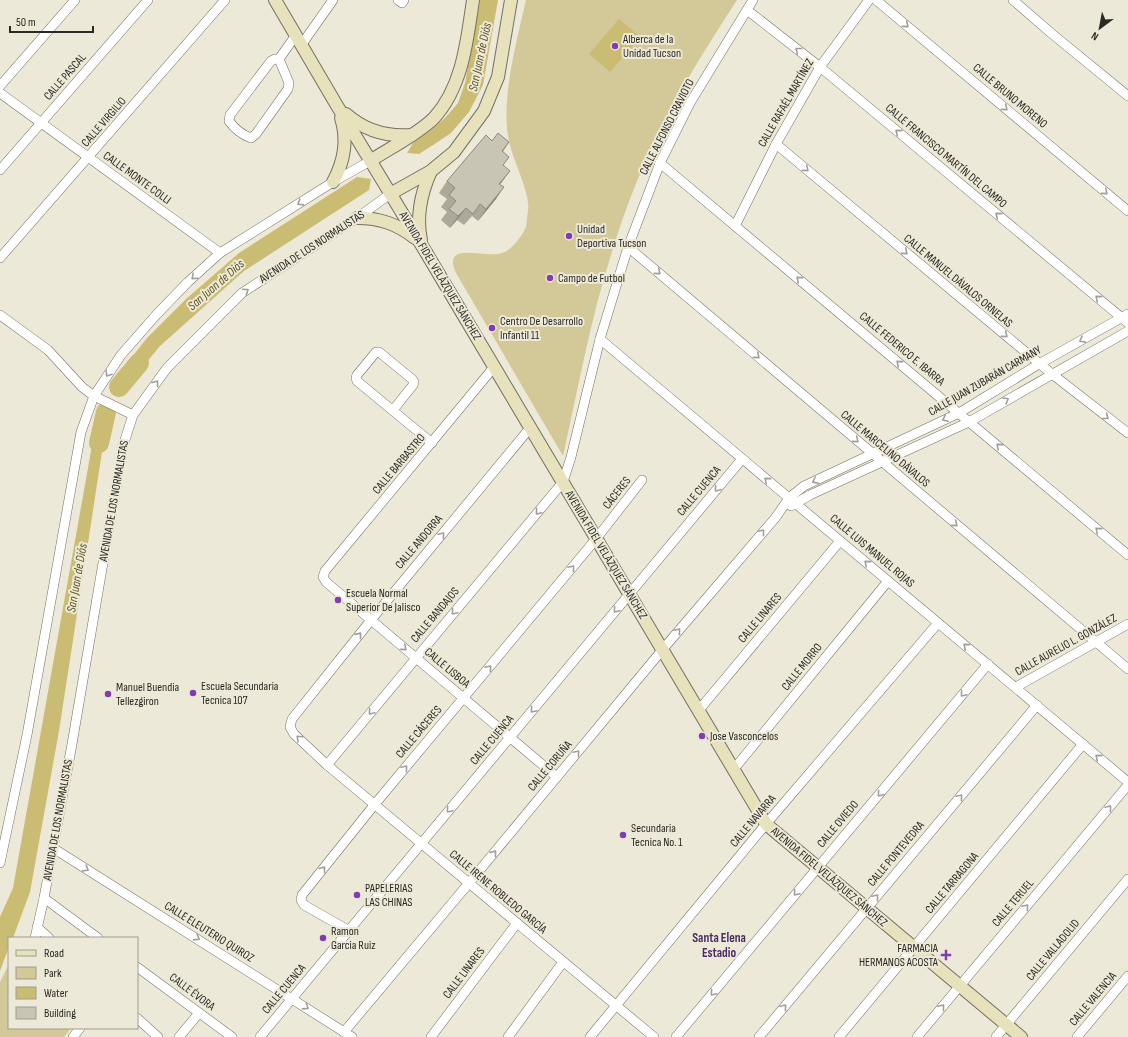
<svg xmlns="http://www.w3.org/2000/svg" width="1128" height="1037" viewBox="0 0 1128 1037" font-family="'Sofia Sans Condensed',sans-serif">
<rect width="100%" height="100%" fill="#ede9d8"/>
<!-- green -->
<g fill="#d2c898">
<path d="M526 0H737C713 37 689 75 668 114 645 158 625 208 611 255 590 321 578 389 563 456L456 273C441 240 485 259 502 253 511 251 523 235 526 227 527 222 527 216 528 211 531 194 513 161 509 141 500 101 517 40 526 0Z"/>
<path d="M8 966 9 1028H71L64 1037H0V982Z"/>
</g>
<!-- water -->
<g fill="#cbbc73">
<path d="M480 0H498L483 85 469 112 451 133 433 145 419 154 407 153 413 143 430 131 445 118 458 103 465 83Z"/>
<path d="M619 19 640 37 610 72 589 54Z"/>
<path d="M357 177 371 179 369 190 244 271 160 346 132 380 121 384 120 372 147 338 186 299 239 253Z"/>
<path d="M104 416 106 426 59 731 30 892 13 938H9V947L0 971V917L13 888 96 423Z"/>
</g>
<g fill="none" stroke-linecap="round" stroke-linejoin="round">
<!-- river -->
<g stroke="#cbbc73" stroke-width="20">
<path d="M119 387 139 363"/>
<path d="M99 443 106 412"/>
</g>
<!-- street casing -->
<g stroke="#747162" stroke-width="10">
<g id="street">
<path d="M398 0 402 3 404 0"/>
<path d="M876 0 1128 211"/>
<path d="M1013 0 1051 33 1128 96"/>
<path d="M747 10 820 67 1128 323"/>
<path d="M302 44 333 0"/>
<path d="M279 59 289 83 288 89 256 134 251 138C243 135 234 128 229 121L230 115 271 61 275 59H279L296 35"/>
<path d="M0 86 75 0"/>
<path d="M0 93 220 253"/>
<path d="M776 144 1052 374 1128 433"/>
<path d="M660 163 1128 555"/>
<path d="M0 170 148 0"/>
<path d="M735 226 776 144 820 67 869 0"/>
<path d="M628 247 1128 669"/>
<path d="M0 258 225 0"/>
<path d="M0 315 48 350 82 387 94 396 133 415"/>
<path d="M600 339 789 498 1128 782"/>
<path d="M494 367 325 571 323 577 326 582 557 777"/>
<path d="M393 410 413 385 414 382 412 379 379 352H376L357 375 356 378 357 381 432 443"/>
<path d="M530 428 371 620 292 719 290 727 294 734 327 765 654 1037"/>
<path d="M791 506 810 495 969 422 1128 331"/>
<path d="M1016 687 1128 624"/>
<path d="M699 710 840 541"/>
<path d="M327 765 563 482 571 457 600 339 628 247 660 163 690 103 753 0"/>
<path d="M734 769 888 581"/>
<path d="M53 848 352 1037"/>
<path d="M0 863 27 735 81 432 94 396 121 355 157 314 188 282 220 253 333 182 370 161"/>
<path d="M44 898 98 938"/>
<path d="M37 927 49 938"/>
<path d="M348 930 304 905 301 900 302 895 375 804 596 539 642 480"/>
<path d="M35 938 44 898 72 744 123 446 133 415 167 368 242 293 357 218 390 194"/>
<path d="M137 967 232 1037"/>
<path d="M137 1018 158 1037"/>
<path d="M344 1032 469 883 663 649 776 517 789 498 804 486 959 413 1039 364 1128 314"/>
<path d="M73 1037 80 1028"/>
<path d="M179 1037 199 1013"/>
<path d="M260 1037 742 459"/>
<path d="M431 1037 517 923"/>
<path d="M508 1037 563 962"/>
<path d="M590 1037 766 824 938 623"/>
<path d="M676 1037 988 664"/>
<path d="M759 1037 1037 705"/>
<path d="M839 1037 1083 744"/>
<path d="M917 1037 1128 785"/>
<path d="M996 1037 1128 879"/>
<path d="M1077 1037 1128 976"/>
</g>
</g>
<!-- secondary casing -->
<g stroke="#747162" stroke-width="14">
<g id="secondary">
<path d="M275 0 336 104 427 254 766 824 1021 1037"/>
<path d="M346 114C365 131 387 137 412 135"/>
<path d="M370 161C390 148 418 134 434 118 463 86 467 40 473 0"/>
<path d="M333 182C344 162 348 140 341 118"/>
<path d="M390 194 431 171 454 152 484 111 498 77 511 0"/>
<path d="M357 218C380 218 397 224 415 238"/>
<path d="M421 240C416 216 421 193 431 171"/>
</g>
</g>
<!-- street -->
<use href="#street" stroke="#fff" stroke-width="9"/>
<!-- secondary -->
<use href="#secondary" stroke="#e7e1bc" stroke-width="12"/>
</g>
<!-- wall -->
<path fill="#aca99b" d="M492 141 509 142 503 152 509 157 503 165 500 184 496 199 478 221 472 216 464 225 457 220 450 228 441 220 447 212 441 207 447 199 439 193 447 181Z"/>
<!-- shaded-wall -->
<g fill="#8c8a7e">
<path d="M510 171 502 182 491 195 499 184Z"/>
<path d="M504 187 496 199 478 221 486 209Z"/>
<path d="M466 208 457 220 450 228 458 216Z"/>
</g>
<!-- building -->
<path fill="#c8c5b4" stroke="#8c8a7e" d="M498 133 509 142 502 151 509 157 503 165 510 171 499 184 504 187 486 209 480 204 473 214 466 208 458 216 449 209 456 201 449 195 455 188 447 181 486 135 492 141Z"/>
<!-- one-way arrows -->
<defs><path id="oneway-chevron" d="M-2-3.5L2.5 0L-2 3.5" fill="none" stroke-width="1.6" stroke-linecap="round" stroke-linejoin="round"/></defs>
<g stroke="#a09f9c">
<use href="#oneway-chevron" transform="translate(906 25) rotate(40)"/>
<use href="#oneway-chevron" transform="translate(798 50) rotate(-142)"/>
<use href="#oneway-chevron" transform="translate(1005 108) rotate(40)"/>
<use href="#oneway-chevron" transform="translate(898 132) rotate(-140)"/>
<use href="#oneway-chevron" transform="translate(806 169) rotate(40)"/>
<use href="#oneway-chevron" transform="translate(1105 192) rotate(40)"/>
<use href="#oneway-chevron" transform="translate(300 203) rotate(148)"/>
<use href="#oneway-chevron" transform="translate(998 215) rotate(-140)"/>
<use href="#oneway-chevron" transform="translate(905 252) rotate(40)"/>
<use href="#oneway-chevron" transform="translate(658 272) rotate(40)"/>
<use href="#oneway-chevron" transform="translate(194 277) rotate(138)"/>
<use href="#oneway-chevron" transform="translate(799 279) rotate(-140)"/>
<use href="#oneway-chevron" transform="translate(246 291) rotate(-34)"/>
<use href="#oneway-chevron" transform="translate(1098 298) rotate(-140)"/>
<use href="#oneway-chevron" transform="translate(1005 335) rotate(40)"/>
<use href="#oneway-chevron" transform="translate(1082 340) rotate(151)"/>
<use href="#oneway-chevron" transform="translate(757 356) rotate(40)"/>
<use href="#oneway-chevron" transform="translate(899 363) rotate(-140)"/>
<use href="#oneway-chevron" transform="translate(108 374) rotate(123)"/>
<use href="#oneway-chevron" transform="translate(156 383) rotate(-54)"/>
<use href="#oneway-chevron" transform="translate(1006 400) rotate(-30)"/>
<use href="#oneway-chevron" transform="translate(1106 417) rotate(38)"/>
<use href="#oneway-chevron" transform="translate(945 419) rotate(155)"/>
<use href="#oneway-chevron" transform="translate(856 440) rotate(40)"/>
<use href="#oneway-chevron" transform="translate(999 446) rotate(-140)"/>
<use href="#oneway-chevron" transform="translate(767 480) rotate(-140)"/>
<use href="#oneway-chevron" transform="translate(815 481) rotate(154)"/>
<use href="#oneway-chevron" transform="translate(717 489) rotate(130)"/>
<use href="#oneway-chevron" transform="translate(538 512) rotate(130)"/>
<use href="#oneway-chevron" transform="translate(955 524) rotate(40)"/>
<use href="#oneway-chevron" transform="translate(1098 530) rotate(-140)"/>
<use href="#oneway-chevron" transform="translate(762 532) rotate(-50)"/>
<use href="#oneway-chevron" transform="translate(442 535) rotate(-50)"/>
<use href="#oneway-chevron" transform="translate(867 563) rotate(-140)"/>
<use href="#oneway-chevron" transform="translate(572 568) rotate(-50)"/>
<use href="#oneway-chevron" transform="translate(616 610) rotate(130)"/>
<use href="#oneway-chevron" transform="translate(454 612) rotate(130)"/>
<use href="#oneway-chevron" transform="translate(678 631) rotate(-50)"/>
<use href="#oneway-chevron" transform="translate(359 635) rotate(-51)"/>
<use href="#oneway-chevron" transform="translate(966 646) rotate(-140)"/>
<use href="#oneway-chevron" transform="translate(404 648) rotate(40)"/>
<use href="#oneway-chevron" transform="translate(489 668) rotate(-50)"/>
<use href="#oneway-chevron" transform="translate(963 694) rotate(130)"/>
<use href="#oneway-chevron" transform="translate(533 710) rotate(130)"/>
<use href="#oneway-chevron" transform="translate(371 712) rotate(130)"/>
<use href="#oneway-chevron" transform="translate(299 738) rotate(-137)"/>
<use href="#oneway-chevron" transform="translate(577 753) rotate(-50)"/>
<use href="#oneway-chevron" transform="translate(1098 757) rotate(-140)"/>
<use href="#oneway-chevron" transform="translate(405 768) rotate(-50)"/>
<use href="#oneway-chevron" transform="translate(880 794) rotate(130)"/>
<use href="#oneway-chevron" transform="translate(960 797) rotate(-50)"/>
<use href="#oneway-chevron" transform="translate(1109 808) rotate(-50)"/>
<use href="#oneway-chevron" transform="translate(449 810) rotate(130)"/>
<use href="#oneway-chevron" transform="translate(494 853) rotate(-51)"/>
<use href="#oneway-chevron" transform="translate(86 869) rotate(32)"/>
<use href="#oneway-chevron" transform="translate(323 869) rotate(-52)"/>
<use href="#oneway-chevron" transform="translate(796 893) rotate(130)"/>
<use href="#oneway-chevron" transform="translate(876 897) rotate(-50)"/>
<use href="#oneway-chevron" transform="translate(1026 907) rotate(-50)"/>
<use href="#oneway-chevron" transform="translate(197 938) rotate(32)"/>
<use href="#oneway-chevron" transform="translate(713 993) rotate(130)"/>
<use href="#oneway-chevron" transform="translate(306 1007) rotate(33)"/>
<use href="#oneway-chevron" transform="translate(784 1007) rotate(-50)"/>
<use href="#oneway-chevron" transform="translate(942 1007) rotate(-50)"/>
</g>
<!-- markers -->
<g fill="#803db1" stroke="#ede9d8" stroke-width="1.5">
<circle cx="615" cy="46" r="4"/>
<circle cx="569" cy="236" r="4"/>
<circle cx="550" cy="278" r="4"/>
<circle cx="492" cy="328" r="4"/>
<circle cx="338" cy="600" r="4"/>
<circle cx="193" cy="693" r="4"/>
<circle cx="108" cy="694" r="4"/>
<circle cx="702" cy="736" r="4"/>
<circle cx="623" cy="835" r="4"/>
<circle cx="357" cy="895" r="4"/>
<circle cx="323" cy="938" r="4"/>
<path d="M944 949h4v4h4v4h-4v4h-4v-4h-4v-4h4z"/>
</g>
<g text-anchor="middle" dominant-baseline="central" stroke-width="4" stroke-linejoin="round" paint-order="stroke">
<!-- poi labels -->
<g font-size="12" fill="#2b2923" stroke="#ede9d8" text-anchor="start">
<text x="623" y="39">Alberca de la<tspan x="623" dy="14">Unidad Tucson</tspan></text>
<text x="577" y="229">Unidad<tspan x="577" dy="14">Deportiva Tucson</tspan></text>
<text x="558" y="278">Campo de Futbol</text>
<text x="500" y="321">Centro De Desarrollo<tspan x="500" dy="14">Infantil 11</tspan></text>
<text x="346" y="593">Escuela Normal<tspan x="346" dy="14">Superior De Jalisco</tspan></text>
<text x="201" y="686">Escuela Secundaria<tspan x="201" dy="14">Tecnica 107</tspan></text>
<text x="116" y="687">Manuel Buendia<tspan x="116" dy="14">Tellezgiron</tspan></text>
<text x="710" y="736">Jose Vasconcelos</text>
<text x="631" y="828">Secundaria<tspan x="631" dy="14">Tecnica No. 1</tspan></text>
<text x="365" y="888">PAPELERIAS<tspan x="365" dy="14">LAS CHINAS</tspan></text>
<text x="331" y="931">Ramon<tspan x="331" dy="14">Garcia Ruiz</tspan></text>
<text x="938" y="948" text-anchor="end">FARMACIA<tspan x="938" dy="14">HERMANOS ACOSTA</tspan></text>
</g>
<!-- street labels -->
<g font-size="12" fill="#2b2923" stroke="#ede9d8">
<text transform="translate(65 77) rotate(-49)">CALLE PASCAL</text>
<text transform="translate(1010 96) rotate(40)">CALLE BRUNO MORENO</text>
<text transform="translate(786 103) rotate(-60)">CALLE RAFAÉL MARTÍNEZ</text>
<text transform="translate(104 122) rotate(-49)">CALLE VIRGILIO</text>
<text transform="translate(667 127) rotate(-63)">CALLE ALFONSO CRAVIOTO</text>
<text transform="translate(946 156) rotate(40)">CALLE FRANCISCO MARTÍN DEL CAMPO</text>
<text transform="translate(137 178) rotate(36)">CALLE MONTE COLLI</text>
<text transform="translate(312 247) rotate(-33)">AVENIDA DE LOS NORMALISTAS</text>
<text transform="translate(440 276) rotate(59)">AVENIDA FIDEL VELÁZQUEZ SÁNCHEZ</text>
<text transform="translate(958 281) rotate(40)">CALLE MANUEL DÁVALOS ORNELAS</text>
<text transform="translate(902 349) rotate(40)">CALLE FEDERICO E. IBARRA</text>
<text transform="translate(985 381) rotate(-30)">CALLE JUAN ZUBARÁN CARMANY</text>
<text transform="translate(885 449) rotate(40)">CALLE MARCELINO DÁVALOS</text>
<text transform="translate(399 464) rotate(-50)">CALLE BARBASTRO</text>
<text transform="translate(699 491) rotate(-50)">CALLE CUENCA</text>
<text transform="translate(617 493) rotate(-52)">CÁCERES</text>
<text transform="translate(114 501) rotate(-80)">AVENIDA DE LOS NORMALISTAS</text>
<text transform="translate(419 542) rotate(-50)">CALLE ANDORRA</text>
<text transform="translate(872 551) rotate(40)">CALLE LUIS MANUEL ROJAS</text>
<text transform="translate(606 555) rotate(59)">AVENIDA FIDEL VELÁZQUEZ SÁNCHEZ</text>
<text transform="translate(435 615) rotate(-50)">CALLE BANDAJOS</text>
<text transform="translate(760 618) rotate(-50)">CALLE LINARES</text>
<text transform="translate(1066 645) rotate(-29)">CALLE AURELIO L. GONZÁLEZ</text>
<text transform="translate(802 667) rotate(-51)">CALLE MORRO</text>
<text transform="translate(447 668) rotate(40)">CALLE LISBOA</text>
<text transform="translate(419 732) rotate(-50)">CALLE CÁCERES</text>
<text transform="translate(492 740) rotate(-50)">CALLE CUENCA</text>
<text transform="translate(550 766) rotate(-50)">CALLE CORUÑA</text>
<text transform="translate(58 820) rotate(-80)">AVENIDA DE LOS NORMALISTAS</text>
<text transform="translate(753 821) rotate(-50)">CALLE NAVARRA</text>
<text transform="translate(838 824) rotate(-50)">CALLE OVIEDO</text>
<text transform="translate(896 854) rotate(-50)">CALLE PONTEVEDRA</text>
<text transform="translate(829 877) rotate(40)">AVENIDA FIDEL VELÁZQUEZ SÁNCHEZ</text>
<text transform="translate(952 883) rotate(-50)">CALLE TARRAGONA</text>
<text transform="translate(498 892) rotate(40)">CALLE IRENE ROBLEDO GARCÍA</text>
<text transform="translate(1013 903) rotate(-50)">CALLE TERUEL</text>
<text transform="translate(209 932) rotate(32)">CALLE ELEUTERIO QUIROZ</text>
<text transform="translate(1053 950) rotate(-50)">CALLE VALLADOLID</text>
<text transform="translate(464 973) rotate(-53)">CALLE LINARES</text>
<text transform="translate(284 989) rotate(-50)">CALLE CUENCA</text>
<text transform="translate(192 992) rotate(37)">CALLE ÉVORA</text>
<text transform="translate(1093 999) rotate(-50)">CALLE VALENCIA</text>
</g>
<!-- water labels -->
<g font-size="13" font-style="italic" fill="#625721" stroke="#ede9d8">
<text transform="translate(480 57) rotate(-78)">San Juan de Diós</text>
<text transform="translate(216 285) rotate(-41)">San Juan de Diós</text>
<text transform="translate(77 578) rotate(-80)">San Juan de Diós</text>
</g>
<!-- neighbourhood labels -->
<g font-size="13" font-weight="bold" fill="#4a2a63" stroke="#ede9d8">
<text x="719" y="938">Santa Elena<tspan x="719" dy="15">Estadio</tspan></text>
</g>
</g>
<!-- legend -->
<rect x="8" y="937" width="130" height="92" fill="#ede9d8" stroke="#9f9c90"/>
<rect x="16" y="950" width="20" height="6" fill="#e7e1bc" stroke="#9f9c90"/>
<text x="44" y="957" font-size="12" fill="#2b2923">Road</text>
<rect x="16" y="967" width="20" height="12" fill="#d2c898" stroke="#9f9c90"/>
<text x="44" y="977" font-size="12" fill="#2b2923">Park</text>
<rect x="16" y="987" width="20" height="12" fill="#cbbc73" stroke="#9f9c90"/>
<text x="44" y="997" font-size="12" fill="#2b2923">Water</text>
<rect x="16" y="1007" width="20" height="12" fill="#c8c5b4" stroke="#9f9c90"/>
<text x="44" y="1017" font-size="12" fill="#2b2923">Building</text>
<!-- north arrow -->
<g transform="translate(1100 28) rotate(212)" stroke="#ede9d8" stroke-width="3" paint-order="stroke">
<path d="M0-3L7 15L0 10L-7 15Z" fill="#2b2923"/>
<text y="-6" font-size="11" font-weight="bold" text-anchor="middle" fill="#2b2923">N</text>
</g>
<!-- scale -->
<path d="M10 26v6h83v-6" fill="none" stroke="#2b2923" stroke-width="2"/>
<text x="16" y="26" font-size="12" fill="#2b2923" stroke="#ede9d8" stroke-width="3" paint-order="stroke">50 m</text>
</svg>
